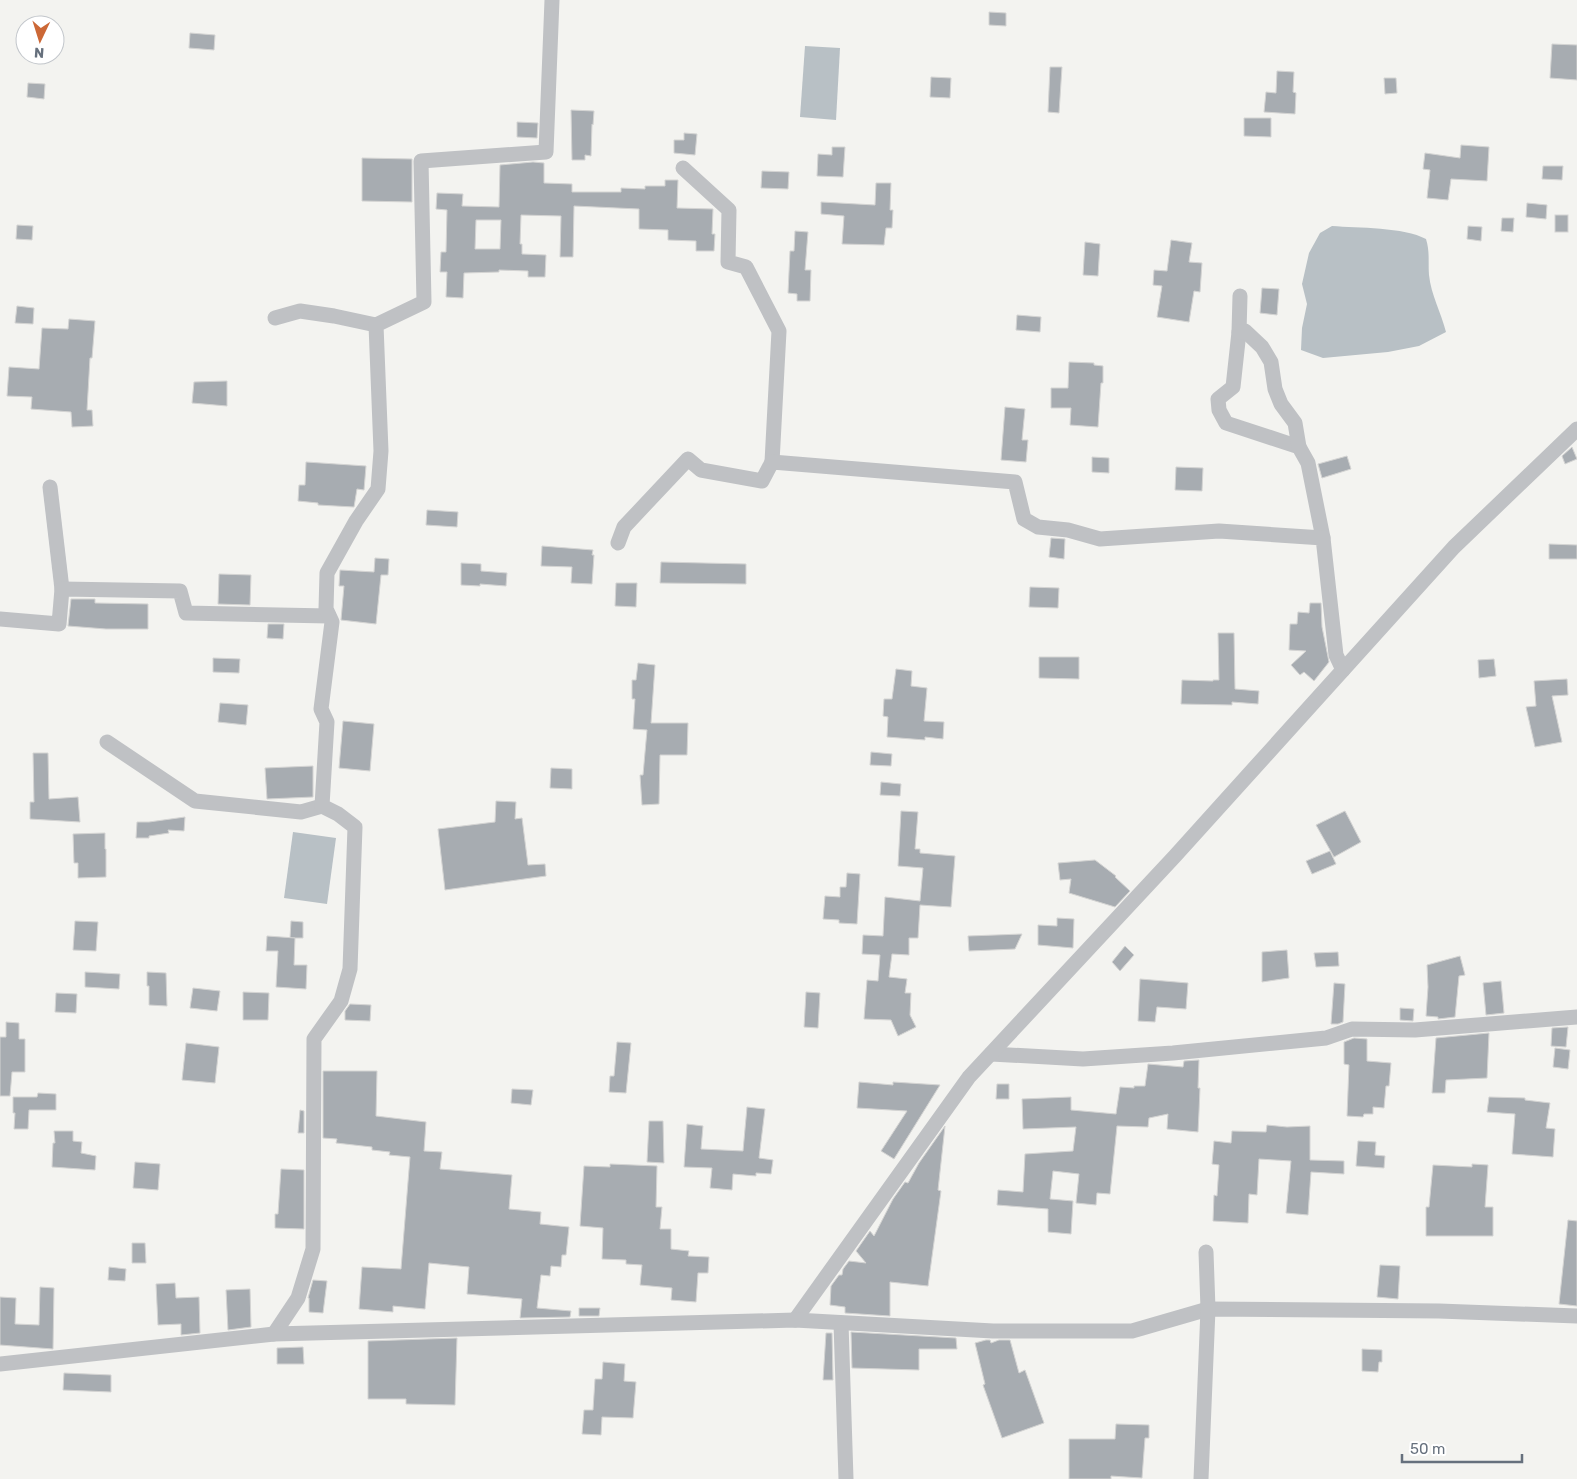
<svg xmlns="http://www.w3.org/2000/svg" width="1577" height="1479" viewBox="0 0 1577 1479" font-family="Rubik,sans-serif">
<rect width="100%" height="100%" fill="#f3f3f0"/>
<!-- water -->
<g fill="#b8c0c5">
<path d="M805 46 840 48 836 120 800 117Z"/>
<path d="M1332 226C1358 228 1404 227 1426 239 1430 252 1428 261 1429 275 1431 295 1441 312 1446 332L1419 346 1388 352 1323 358 1301 350 1302 328 1307 304 1302 284 1309 253 1320 233Z"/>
<path d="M293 832 336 838 327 904 284 898Z"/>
</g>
<!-- building -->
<g fill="#a7acb1" stroke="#d4d4d3" fill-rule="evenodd">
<path d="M989 12 1006 13V26L989 25Z"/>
<path d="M190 33 215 35 214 50 189 48Z"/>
<path d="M1552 44 1577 45V80L1550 78Z"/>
<path d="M1050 67H1062L1059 113 1048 112Z"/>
<path d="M1277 71 1294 72 1293 92 1296 93 1295 114 1264 112 1266 92 1276 93Z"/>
<path d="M931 77 951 78 950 98 930 97Z"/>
<path d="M1384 78H1396L1397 93 1385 94Z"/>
<path d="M28 83 45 84 44 99 27 97Z"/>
<path d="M571 110 594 111 593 125 592 124 591 156 585 155V160H572Z"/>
<path d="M1244 118H1271V137L1244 136Z"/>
<path d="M517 122 538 123 537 138 517 137Z"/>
<path d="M684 133 697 134 695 155 674 153V140H684Z"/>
<path d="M1461 145 1489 147 1487 181 1451 179 1448 200 1427 198 1430 170 1423 169 1425 153 1460 158Z"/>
<path d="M832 147H845L843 177 817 176 818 154 832 155Z"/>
<path d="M362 158 412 159V202L362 201Z"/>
<path d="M533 162 544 163V183L572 184V192H621V188L645 189V186H665V180H678L677 208 713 209 712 234H715L714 251H696V241L668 240V230L639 229V209L574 206 573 257H560L561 216 521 215 520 244H522V254L546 255 545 277H528V271L499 270V272L464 273 463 298 446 297 447 272H440L441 252H446L447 210 436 209 437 193 463 194 462 206 499 207 500 165ZM476 220H501L500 249H475Z"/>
<path d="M1543 166H1563L1562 180 1542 179Z"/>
<path d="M762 171 789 172 788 189 761 188Z"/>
<path d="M876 183H891L890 210H893L892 228H886L884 245 842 244 844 216 821 214V202L875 205Z"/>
<path d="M1527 203 1547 205 1546 219 1526 217Z"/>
<rect x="1555" y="215" width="13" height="17"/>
<path d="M1502 218H1514L1513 232 1501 231Z"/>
<path d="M17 225 33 226 32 240 16 239Z"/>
<path d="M1468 226 1482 227 1481 241 1467 239Z"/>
<path d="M795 231 808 232 805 270H811L810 301H797V294L788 293 790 251H794Z"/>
<path d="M1171 240 1192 243 1189 262 1202 263 1200 292 1194 291 1189 322 1157 317 1162 286 1153 285 1154 270 1167 271Z"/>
<path d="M1085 242 1100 244 1098 276 1083 275Z"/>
<path d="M1262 288 1279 289 1277 315 1260 313Z"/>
<path d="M17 306 34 308 33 324 15 323Z"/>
<path d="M1017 315 1041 317 1040 332 1016 330Z"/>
<path d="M69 319 95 321 92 358H90L87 410H92L93 426 72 427 71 412 31 409 32 397 7 396 9 367 39 369 42 328 68 329Z"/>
<path d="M1069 362 1094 363V365L1103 366V383H1101L1098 427 1070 425 1071 408H1051V388H1068Z"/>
<path d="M227 381V406L192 403 194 382Z"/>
<path d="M1005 407 1025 409 1022 440H1028L1026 462 1001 460Z"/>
<path d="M1572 447 1577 459 1565 464 1562 456Z"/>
<path d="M1347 456 1351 469 1322 478 1318 464Z"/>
<path d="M1092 457 1109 458V473L1092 472Z"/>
<path d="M306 462 366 466 364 490 357 489 354 507 318 505V503L298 501 299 485H305Z"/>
<path d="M1176 467 1203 468 1202 491 1175 490Z"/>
<path d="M427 510 458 512 457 527 426 525Z"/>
<path d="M1051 538 1065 539 1064 559 1049 557Z"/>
<path d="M1549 544 1577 545V559H1549Z"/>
<path d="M542 546 593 550 592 555H594L592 584 571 583 572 567 541 566Z"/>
<path d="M375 558 389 559 388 575H381L376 624 341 620 344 586H339L340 570 374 572Z"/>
<path d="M661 562 746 564V584L660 583Z"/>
<path d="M461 563 481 564V571L507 573 506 586 480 584V586L461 585Z"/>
<path d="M219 574 251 575 250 605 218 604Z"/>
<path d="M616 583H637L636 607 615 606Z"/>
<path d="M1030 587 1059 588 1058 608 1029 607Z"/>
<path d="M71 599H95V603L148 604V629H106L68 626Z"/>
<path d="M1310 603H1321L1322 627 1329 662 1314 681 1304 672 1300 675 1291 665 1306 651 1289 650 1290 624H1297L1298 612 1309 613Z"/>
<path d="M268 624H284L283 639 267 638Z"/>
<path d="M1218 633H1234L1235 689 1259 691 1258 704 1232 702V705L1181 704 1182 680 1213 681V680H1219Z"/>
<path d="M1039 657H1079V679L1039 678Z"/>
<path d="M213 658 240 659 239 673 213 672Z"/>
<path d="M1494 659 1496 676 1479 678 1478 660Z"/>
<path d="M638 663 655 665 651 723H688L687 755H660L659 804 642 805 640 775H643L647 730 633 729 635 699H632V680H636Z"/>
<path d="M896 669 912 671 911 686 927 688 924 721 944 722 943 739 925 737V740L887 737 888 717 883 716 884 699H892Z"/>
<path d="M1567 679 1568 695 1552 696 1562 742 1535 747 1526 707 1536 706 1534 681Z"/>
<path d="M220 703 248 705 246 725 218 722Z"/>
<path d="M343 721 374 724 370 771 339 768Z"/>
<path d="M871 752 892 754 891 766 870 765Z"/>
<path d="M33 753H48L49 799 78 797 80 822 30 819V802H34Z"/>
<path d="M313 766V797L267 799 265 768Z"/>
<path d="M551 768 572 769V789L550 788Z"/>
<path d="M881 782 901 784 900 796 880 795Z"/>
<path d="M496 801 516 802 515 819 522 818 528 865 545 864 546 876 445 890 438 829 495 822Z"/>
<path d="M901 811 918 812 915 849H920V853L955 856 951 907 920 905 918 938H909V955L892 954 889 977 907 979 905 993H911L910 1015 916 1027 898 1036 891 1020 864 1019 867 980 878 981 880 955 862 954 863 935 883 936 885 897 920 901 923 868 898 866Z"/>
<path d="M1345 811 1361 842 1334 857 1316 825Z"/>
<path d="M185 817 184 831 168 830 169 833 149 836V838H136L137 822H149Z"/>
<path d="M105 833V849H106V877L78 878V863H74L73 834Z"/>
<path d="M1330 851 1336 864 1312 874 1306 861Z"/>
<path d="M1095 860 1116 876 1115 877 1130 891 1115 907 1069 893 1071 879 1060 880 1058 863Z"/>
<path d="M847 873 860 874 857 924 839 923V920L823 919 825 896 840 897V887H846Z"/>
<path d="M1057 918 1074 919 1073 948 1038 945V925L1057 926Z"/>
<path d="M75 921 98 922 96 951 73 950Z"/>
<path d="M291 921 303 922V938H290Z"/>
<path d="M1022 934 1015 949 969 951 968 936Z"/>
<path d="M267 936 295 938 294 965H307L306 989 276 987 278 951H266Z"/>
<path d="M1125 946 1134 955 1120 971 1112 962Z"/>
<path d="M1287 950 1289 978 1262 982V952Z"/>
<path d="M1338 952 1339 966 1316 967 1314 953Z"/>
<path d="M1460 956 1465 975 1459 976 1455 1017 1438 1019V1017L1426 1016 1428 987 1427 965Z"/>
<path d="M85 972 120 974 119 989 85 987Z"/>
<path d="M147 972 166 973 167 1006 149 1005V986H147Z"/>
<path d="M1140 979 1188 983 1186 1009 1157 1007 1155 1022 1138 1021Z"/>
<path d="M1501 981 1504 1013 1486 1015 1483 983Z"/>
<path d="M1334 983 1345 984 1343 1022 1338 1024H1331Z"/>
<path d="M193 988 220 991 217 1011 190 1008Z"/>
<path d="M243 992 269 993 268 1020H243Z"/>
<path d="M806 992 820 993 818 1028 804 1027Z"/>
<path d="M56 993 77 994 76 1013 55 1012Z"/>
<path d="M350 1004 371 1005 370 1021 345 1020V1011Z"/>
<path d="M1400 1008 1414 1009 1413 1021 1400 1020Z"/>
<path d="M6 1022 19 1023V1039H25V1072H12L10 1096H0V1037H6Z"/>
<path d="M1568 1027 1566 1047 1551 1046 1552 1028Z"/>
<path d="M1489 1033 1487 1078 1446 1080 1445 1093H1432L1436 1038Z"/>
<path d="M1354 1038 1367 1039V1061L1391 1063 1389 1086H1386L1384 1108 1373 1107V1114H1364L1363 1117 1347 1116 1349 1065 1344 1064V1042Z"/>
<path d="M617 1042 631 1043 626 1093 609 1092 610 1076H614Z"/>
<path d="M186 1043 219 1047 215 1083 182 1080Z"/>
<path d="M1555 1048 1570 1050 1568 1069 1553 1067Z"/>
<path d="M1199 1060 1198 1088H1200L1199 1112 1198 1132 1167 1129 1168 1114 1149 1118 1148 1127 1117 1126 1110 1194 1097 1193 1096 1205 1076 1203 1079 1174 1053 1171 1050 1199 1073 1201 1071 1234 1048 1232V1209L997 1205 998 1190 1023 1192 1025 1154 1073 1151 1076 1127 1023 1129 1022 1099 1071 1097V1110L1116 1114 1120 1087 1134 1088V1086H1145L1148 1064 1183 1067 1184 1061Z"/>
<path d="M323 1071H377L376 1116 426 1122 424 1151 442 1152 440 1169 512 1175 509 1209 541 1212 540 1224 569 1227 566 1255H562L561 1267 551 1266 550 1276 541 1275 537 1308 571 1311 570 1317 520 1318 522 1299 467 1294 469 1267 429 1263 425 1309 393 1306V1312L359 1309 362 1267 401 1269 410 1157 389 1155 390 1152 372 1150V1147L336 1143 337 1139 323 1138Z"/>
<path d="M859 1082 893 1085V1082L940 1085 894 1159 881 1151 907 1111 857 1108Z"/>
<path d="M997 1084H1009V1099H996Z"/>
<path d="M512 1089 533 1090 531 1105 511 1103Z"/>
<path d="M38 1093 56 1094V1110H29L28 1129H14L15 1113H13V1097H37Z"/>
<path d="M1489 1097 1525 1098V1100L1550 1103 1546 1128 1555 1129 1553 1157 1512 1154 1515 1114 1487 1112Z"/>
<path d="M747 1107 765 1109 759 1158 773 1160 771 1174 756 1173V1176L733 1174 732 1190 710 1188 712 1168 684 1167 687 1124 703 1126 701 1149 743 1151Z"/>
<path d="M300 1110 304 1111V1133H298Z"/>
<path d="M649 1121H663L664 1163 647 1162Z"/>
<path d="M1267 1125 1287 1127 1310 1126V1160L1344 1161V1174L1311 1172 1308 1215 1286 1213 1291 1161 1259 1159 1257 1195 1249 1194 1248 1223 1213 1221 1214 1195 1217 1196 1219 1165 1212 1164 1214 1141 1231 1143 1232 1131 1266 1132Z"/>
<path d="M945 1126 938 1190 941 1191 928 1286 890 1282V1316L845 1313V1307L830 1305 831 1286 839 1275H842L843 1269 849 1261 866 1263 856 1251 870 1231 874 1236 893 1199 905 1182 908 1183 919 1163Z"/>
<path d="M54 1131H73V1141L82 1142 81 1153 96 1156 95 1170 52 1167 53 1143H55Z"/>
<path d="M1358 1141 1376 1142 1375 1155 1385 1156 1384 1168 1356 1166Z"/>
<path d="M135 1162 160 1164 158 1190 133 1188Z"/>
<path d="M610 1164 657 1166 656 1207H662L660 1229H671V1249L689 1251 688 1256 709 1257 708 1273H698L696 1302 671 1300 672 1288 640 1285 642 1265 626 1264V1260L602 1259 603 1228 580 1226 584 1166 610 1167Z"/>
<path d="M1472 1164 1488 1165 1485 1207H1493V1236H1426V1207H1429L1433 1165 1472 1167Z"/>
<path d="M281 1169 304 1170V1229L275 1228V1214H278Z"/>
<path d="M1568 1220 1577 1221V1306L1559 1304Z"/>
<path d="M132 1243H145L146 1263H132Z"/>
<path d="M1380 1265 1400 1266 1398 1299 1377 1297Z"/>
<path d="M109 1267 126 1269 125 1281 108 1280Z"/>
<path d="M313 1280 327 1281 323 1313 309 1312V1298H308Z"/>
<path d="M175 1283 176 1298 199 1297 200 1333 181 1335V1324L158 1325 156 1284Z"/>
<path d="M40 1287 54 1288 53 1349 0 1345V1297L16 1298 15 1324 39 1325Z"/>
<path d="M250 1289 251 1327 228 1330 226 1290Z"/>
<path d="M579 1308H600L599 1316H579Z"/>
<path d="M851 1332 956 1338 957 1349H919V1370L852 1368Z"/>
<path d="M826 1333H832L833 1380H823Z"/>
<path d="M457 1338 455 1405 406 1404V1399H368V1341Z"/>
<path d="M986 1340H990L991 1343 999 1340H1010L1019 1373 1025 1370 1044 1423 1002 1438 983 1385 985 1384 975 1343Z"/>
<path d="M303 1347 304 1364H277V1348Z"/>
<path d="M1362 1349 1382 1350V1362H1379L1378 1372 1362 1371Z"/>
<path d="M603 1362 625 1364 624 1381 636 1382 633 1418 602 1417 601 1435 582 1434 584 1410H593L595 1379H602Z"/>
<path d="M64 1373 111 1375V1392L63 1390Z"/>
<path d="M1116 1424 1149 1425V1438H1145L1142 1478 1111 1476V1479H1069V1439H1115Z"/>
</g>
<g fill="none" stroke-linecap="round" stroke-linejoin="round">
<!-- street -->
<g stroke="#bfc1c4" stroke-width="15">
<path d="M683 168 729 210 728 262 746 267 779 331 772 462"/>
<path d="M1240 296 1239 332 1233 387 1218 399 1219 410 1226 423 1299 447 1308 463 1323 538"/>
<path d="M275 318 300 311 334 316 376 325"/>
<path d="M1239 332 1245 331 1262 347 1271 362 1275 389 1281 404 1295 423 1299 447"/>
<path d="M50 487 62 589"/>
<path d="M618 543 624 527 688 459 701 470 762 481 772 462 1015 482 1024 519 1038 527 1068 530 1100 539 1219 531 1323 538 1336 655 1343 670"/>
<path d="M0 619 59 624 62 589 180 591 186 613 329 616"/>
<path d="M107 742 195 801 301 812 322 806"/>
<path d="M991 1054 1083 1059 1173 1053 1326 1038 1352 1029 1415 1030 1577 1017"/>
<path d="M795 1320 969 1077 1175 856 1454 547 1577 429"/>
<path d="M841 1323 846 1479"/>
<path d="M274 1334 298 1298 313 1249 314 1039 341 1001 350 969 355 827 338 814 322 806 327 722 321 709 332 622 326 609 327 573 356 521 378 489 381 451 376 325 424 302 421 161 546 152 552 0"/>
<path d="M0 1364 274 1334 795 1320 993 1331H1132L1208 1309 1439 1311 1577 1316"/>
<path d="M1201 1479 1208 1309 1206 1252"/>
</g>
</g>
<!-- north arrow -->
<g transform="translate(40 40) rotate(184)"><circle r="24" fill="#ffffff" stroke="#c2c6cb"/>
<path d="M0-4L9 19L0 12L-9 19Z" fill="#cc6836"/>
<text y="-8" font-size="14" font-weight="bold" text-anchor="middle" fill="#66707d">N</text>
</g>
<!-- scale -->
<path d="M1402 1454v8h120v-8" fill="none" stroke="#66707d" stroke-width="2.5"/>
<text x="1410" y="1454" font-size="15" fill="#66707d" stroke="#ffffff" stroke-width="4" paint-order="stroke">50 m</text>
</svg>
